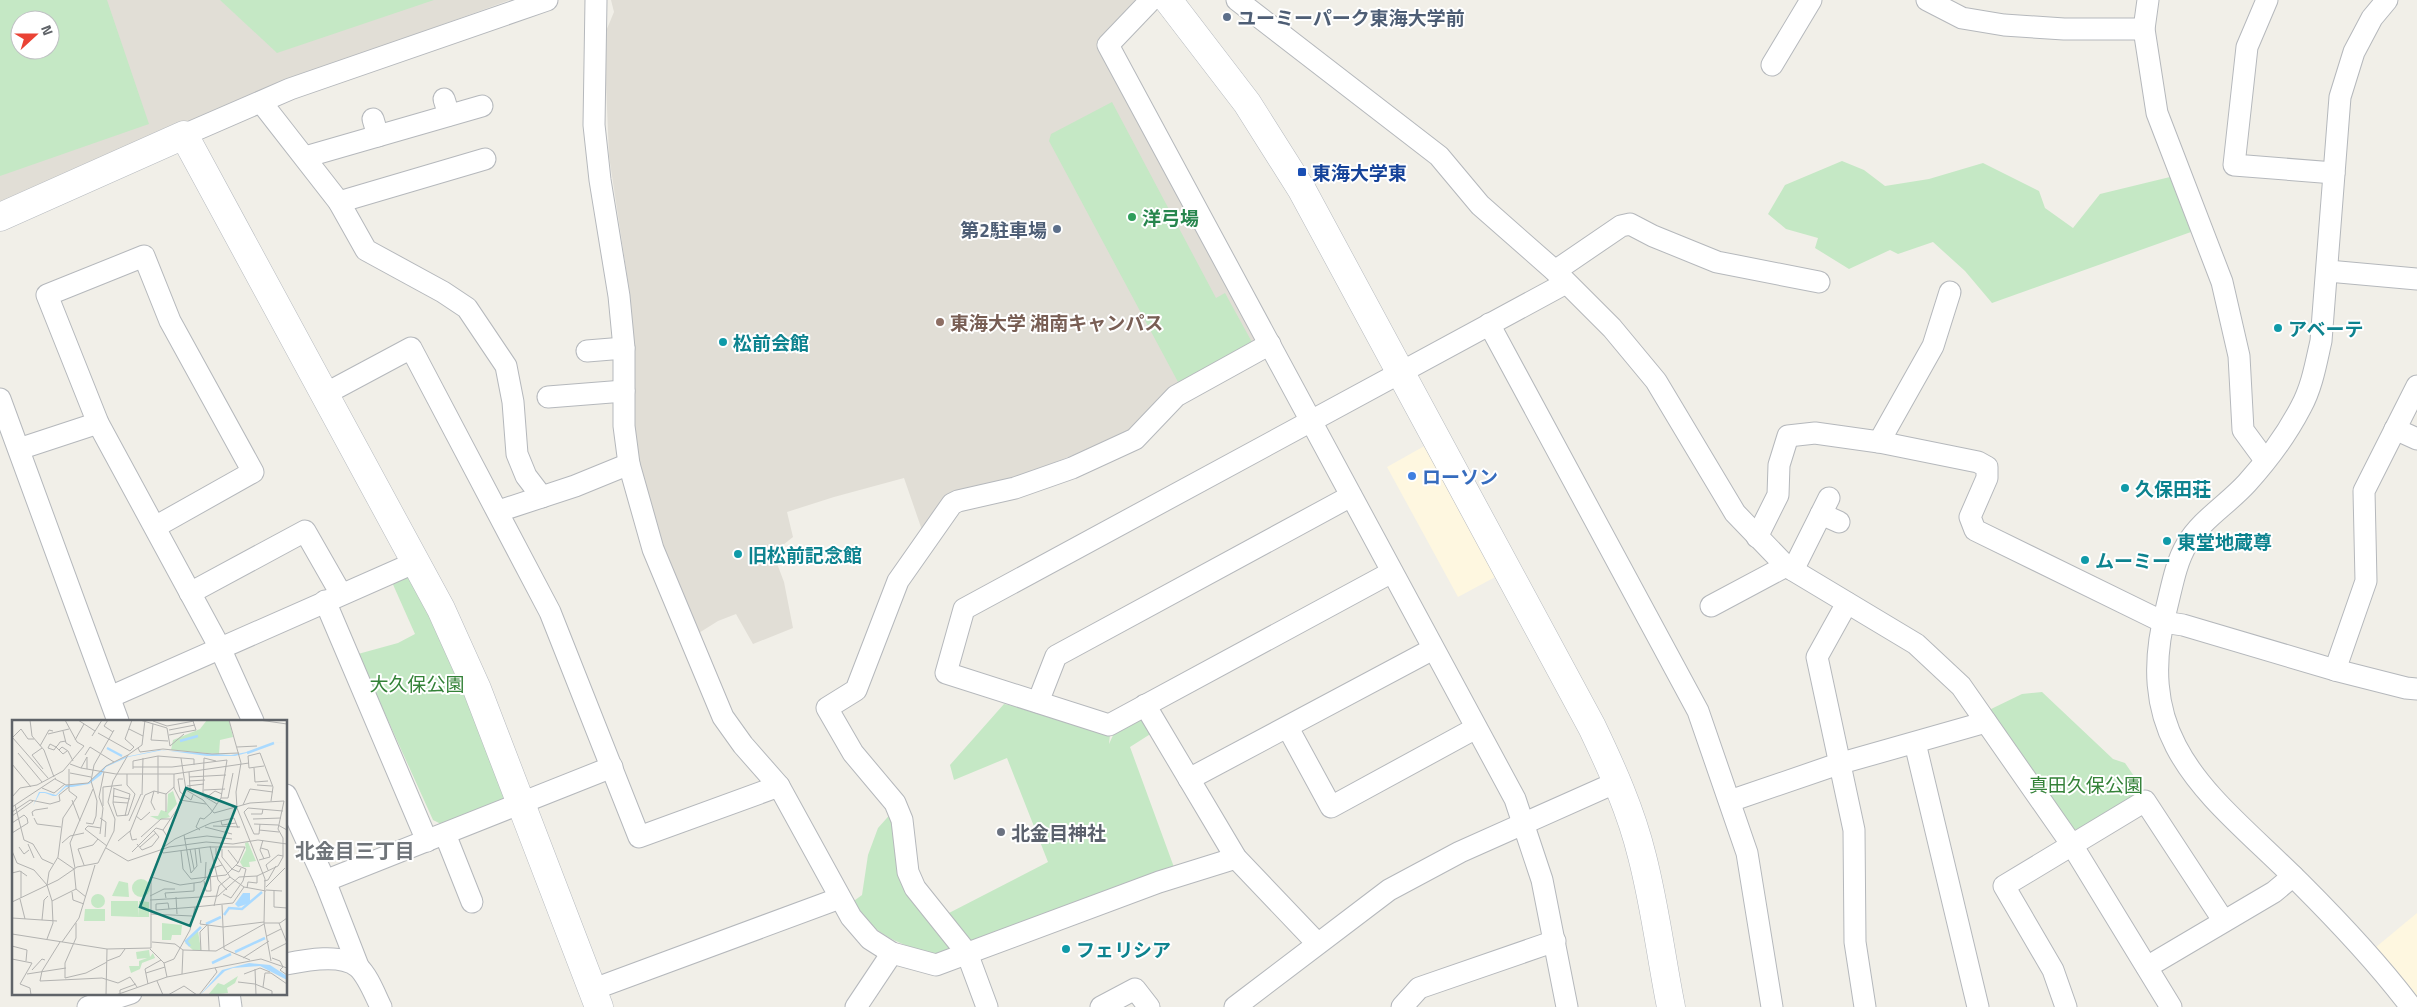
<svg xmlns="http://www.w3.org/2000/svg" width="2417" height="1007" viewBox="0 0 2417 1007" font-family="'Titillium Web','Noto Sans JP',sans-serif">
<rect width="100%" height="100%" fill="#f1efe8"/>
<!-- commercial -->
<g fill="#fef7e0">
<path d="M1428 444 1499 575 1458 597 1387 467Z"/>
<path d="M2417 913V999L2376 947Z"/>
</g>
<!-- education -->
<g fill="#e1ded6" fill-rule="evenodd">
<path d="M0 0H510L303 75 0 204ZM20 20H50V50H20Z"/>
<path d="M611 0H1138L1099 45 1260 343 1129 433 1013 479 923 533 904 478 834 497 787 512 793 537 773 553 784 582 793 628 753 644 736 614 718 621 694 636 658 549 634 458 631 302 609 156 604 36 614 12Z"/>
</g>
<!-- green -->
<g fill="#c5e8c5" fill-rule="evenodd">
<path d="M0 0H107L149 124 0 176ZM20 20H50V50H20Z"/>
<path d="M220 0H434L277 53Z"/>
<path d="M1112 102 1216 298 1225 293 1253 344 1178 382 1049 141 1051 134Z"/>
<path d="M1842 161 1864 170 1885 186 1929 179 1983 163 2039 191 2045 208 2073 228 2100 194 2170 177 2191 232 1992 303 1965 271 1933 242 1898 254 1890 250 1849 269 1815 248 1818 238 1786 229 1768 214 1785 185Z"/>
<path d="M414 569 505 794 502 802 443 825 433 820 358 654 398 643 415 634 391 580Z"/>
<path d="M2042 692 2113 759 2125 763 2145 792 2080 831 2074 829 1989 710 2022 694Z"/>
<path d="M1004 704 1111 725 1109 744 1115 731 1136 719 1145 721 1152 733 1130 747 1175 870 938 955C895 943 880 938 851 903L862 895 868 855 878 828 902 801C910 841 914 888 949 913L1048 862 1007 758 954 780 950 765Z"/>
</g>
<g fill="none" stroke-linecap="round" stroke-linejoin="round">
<!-- street casing -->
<g stroke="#b5b8bc" stroke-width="23">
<g id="street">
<path d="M596 0 594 125 600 180 619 296 624 348V426L629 464 653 549 723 717 743 745 779 786 851 917 870 939 892 953 936 965 1159 882 1236 858"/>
<path d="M1151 0 1108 45 1515 799 1542 880 1567 1007"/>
<path d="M1237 0 1439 156 1480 205 1555 271 1612 328 1656 381 1735 513 1786 566 1916 644 1961 686 2072 845 2171 1007"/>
<path d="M1927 0 1962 18 2004 25 2064 29H2144"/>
<path d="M2148 0 2144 29 2157 113 2222 282 2239 356 2243 430 2265 460"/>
<path d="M2267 0 2247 47 2234 165 2334 173"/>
<path d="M2387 0 2372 18 2354 52 2340 97 2321 341C2316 363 2312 387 2301 407 2287 434 2267 461 2247 483 2228 504 2201 520 2187 544 2176 562 2172 586 2167 606 2129 746 2213 796 2300 883 2339 922 2378 963 2411 1007"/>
<path d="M1772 65 1811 0"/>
<path d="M444 99 449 115"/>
<path d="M261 102 339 202 366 250 443 292 467 308 506 366 513 402 517 454 526 476 542 497"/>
<path d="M373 119 378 136"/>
<path d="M184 135 290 89 547 0"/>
<path d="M305 157 482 106"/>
<path d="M339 202 485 159"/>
<path d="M1555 271 1621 226 1630 224 1653 236 1717 262 1819 282"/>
<path d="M2328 271 2417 279"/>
<path d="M1489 324 1698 711 1747 853 1772 1007"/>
<path d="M587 351 624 348"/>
<path d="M325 394 411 348 550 612 639 837 779 786"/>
<path d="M548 397 624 391"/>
<path d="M0 399 118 721"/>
<path d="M2395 429 2417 439"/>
<path d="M1879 442 1933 346 1950 292"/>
<path d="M19 449 98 423"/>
<path d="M499 511 575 486 629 464"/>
<path d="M1821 514 1839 522"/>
<path d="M155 527 253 472 170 321 144 256 47 295 98 423 220 648 253 721"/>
<path d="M1757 537 1778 495 1779 465 1788 436 1815 433 1879 442 1978 462 1987 467V478L1970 517 1975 530 2163 622 2183 625 2335 670 2406 688 2417 689"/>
<path d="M1793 570 1829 498"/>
<path d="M1392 572 1109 725 946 673 964 609 1566 283"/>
<path d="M190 593 305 531 341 594"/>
<path d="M325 601 427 841"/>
<path d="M1847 603 1817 657 1854 830 1855 942 1865 1007"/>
<path d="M1711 606 1786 566"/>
<path d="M2335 670 2366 581 2364 491 2417 386"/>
<path d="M110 697 416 562"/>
<path d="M1038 702 1056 656 1351 496"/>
<path d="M1145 705 1236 858 1317 943"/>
<path d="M1288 728 1331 807 1476 728"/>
<path d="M1915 743 1978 1007"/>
<path d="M1189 779 1433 649"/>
<path d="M286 795 325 881 358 966"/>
<path d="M1730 801 1838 764 1986 722"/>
<path d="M445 834 472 902"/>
<path d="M325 881 612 767"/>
<path d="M286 964C305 960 342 953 358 967 368 976 375 995 381 1007"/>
<path d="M2147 967 2274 892 2293 876"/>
<path d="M594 989 840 898"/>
<path d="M229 993 231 1007"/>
<path d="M88 1007 131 993"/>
<path d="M856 1007 892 953"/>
<path d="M987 1007 967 953 915 888 908 872 902 820 895 803 853 753 827 708 856 690 898 581 952 504 958 501 1015 488 1072 468 1135 439 1176 396 1270 344"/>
<path d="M1101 1007 1135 989 1149 1007"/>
<path d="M1235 1007 1389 890 1460 852 1617 782"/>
<path d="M1402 1007 1419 988 1555 941"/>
<path d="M2066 1007 2053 970 2004 886 2145 801 2223 920"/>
</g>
</g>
<!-- secondary casing -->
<g stroke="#b6babf" stroke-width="29">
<g id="secondary">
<path d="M1168 0 1247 103 1302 190 1592 727C1612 769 1631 811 1642 856 1655 906 1661 957 1671 1007"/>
<path d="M0 217 184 135 441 609 477 689 599 1007"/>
</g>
</g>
<!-- street -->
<use href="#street" stroke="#fff" stroke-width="21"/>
<!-- secondary -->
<use href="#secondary" stroke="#fff" stroke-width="28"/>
</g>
<!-- markers -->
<g fill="#5c6f8a" stroke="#fff" stroke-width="2">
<circle cx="1227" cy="17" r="5"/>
<circle cx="1057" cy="229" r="5"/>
</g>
<rect fill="#1a4fb4" stroke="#fff" stroke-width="2" x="1297" y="167" width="10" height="10" rx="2.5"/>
<circle fill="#2e9e5b" stroke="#fff" stroke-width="2" cx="1132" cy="217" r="5"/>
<circle fill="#8d6e63" stroke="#fff" stroke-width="2" cx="940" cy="322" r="5"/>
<g fill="#0f9aa8" stroke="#fff" stroke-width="2">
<circle cx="2278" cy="328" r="5"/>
<circle cx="723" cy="342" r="5"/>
<circle cx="2125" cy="488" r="5"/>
<circle cx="2167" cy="541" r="5"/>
<circle cx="738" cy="554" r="5"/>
<circle cx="2085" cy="560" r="5"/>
<circle cx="1066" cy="949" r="5"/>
</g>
<circle fill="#3f7fe0" stroke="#fff" stroke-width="2" cx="1412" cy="476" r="5"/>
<circle fill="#6b7280" stroke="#fff" stroke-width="2" cx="1001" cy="832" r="5"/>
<g text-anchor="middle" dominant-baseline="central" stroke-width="4" stroke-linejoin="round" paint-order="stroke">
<!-- service labels -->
<g font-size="19" font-weight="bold" fill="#4e5e75" stroke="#fff" text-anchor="start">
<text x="1237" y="17">ユーミーパーク東海大学前</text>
<text x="1047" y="229" text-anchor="end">第2駐車場</text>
</g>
<!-- transit labels -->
<g font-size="19" font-weight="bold" fill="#164399" stroke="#fff" text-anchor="start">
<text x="1312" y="172">東海大学東</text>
</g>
<!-- leisure labels -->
<g font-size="19" font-weight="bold" fill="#27864d" stroke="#fff" text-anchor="start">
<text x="1142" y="217">洋弓場</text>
</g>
<!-- education labels -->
<g font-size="19" font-weight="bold" fill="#785e54" stroke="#fff" text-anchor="start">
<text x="950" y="322">東海大学 湘南キャンパス</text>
</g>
<!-- culture labels -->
<g font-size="19" font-weight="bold" fill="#0d838f" stroke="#fff" text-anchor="start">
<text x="2288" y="328">アベーテ</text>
<text x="733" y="342">松前会館</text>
<text x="2135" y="488">久保田荘</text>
<text x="2177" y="541">東堂地蔵尊</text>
<text x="748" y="554">旧松前記念館</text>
<text x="2095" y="560">ムーミー</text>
<text x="1076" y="949">フェリシア</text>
</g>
<!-- shop labels -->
<g font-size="19" font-weight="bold" fill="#366cbe" stroke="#fff" text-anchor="start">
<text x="1422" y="476">ローソン</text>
</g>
<!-- park labels -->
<g font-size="19" fill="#348238" stroke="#fff">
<text x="417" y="683">大久保公園</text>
<text x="2086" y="784">真田久保公園</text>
</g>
<!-- worship labels -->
<g font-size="19" font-weight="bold" fill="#5b616d" stroke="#fff" text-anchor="start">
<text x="1011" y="832">北金目神社</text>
</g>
<!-- neighbourhood labels -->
<g font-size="20" font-weight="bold" fill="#70757a" stroke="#fff">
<text x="355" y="850">北金目三丁目</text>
</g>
</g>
<!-- overview -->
<g transform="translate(12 720)">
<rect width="275" height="275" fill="#f1efe8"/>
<path d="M195 0H217L221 17 208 20 207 34 159 30 161 20 188 9ZM161 71 165 84 156 94 158 97 147 100 138 96H146L149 90 155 92 156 74ZM236 122 244 141 237 142 238 147H231L228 142 234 130 233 123ZM120 168a9 9 0 1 1 18 0a9 9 0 1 1-18 0ZM107 161 116 163 117 177 100 176ZM79 181a7 7 0 1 1 14 0a7 7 0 1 1-14 0ZM99 181H126V197L99 196ZM127 181 137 182V197H126ZM73 189H93V201H72ZM150 203 170 205 169 215H160L159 220H150ZM186 211 189 230H181L173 223ZM137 230 138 237 141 233 143 238 130 243 128 249 119 253 117 246H127V241L135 238 125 239 124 232ZM226 256 223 263 215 268 216 273 196 275 206 263 212 265Z" fill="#c5e8c5"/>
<path d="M275 22 260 23 242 31 223 36H195L151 30 116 37 94 47 89 55 77 64 60 67H54L44 76H41L33 73H28L21 86 0 100 21 86 27 72H33L44 75 54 65 76 63 94 46 113 37 147 30 219 35 245 30 261 23ZM231 173H238V183L226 187 223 184ZM237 243 258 245 275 256V260L248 246 221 248 213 251 188 275 210 250Z" fill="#aadaff"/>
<path fill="none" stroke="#aadaff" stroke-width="2.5" d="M168 21 186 16M95 28 110 36M235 33 262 23M212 195 217 188 230 189 250 172M194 204 209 197M178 226 174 221 189 207M223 232 253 218M200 243 219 234"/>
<path fill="none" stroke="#b3b3b1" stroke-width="1" d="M18 0 20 16 32 30 42 57M53 0 65 22 72 26M66 0 83 11M96 0 92 6 101 12M128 0 155 8 158 26 172 14M217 0 229 43 224 72 225 88 253 159 252 203 259 241M247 0 275 4M141 1 155 6 182 1M141 4 139 20 156 21M117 9 131 16M157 10 183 5M51 11 54 23 59 26M86 13 118 31 122 27 113 19 120 0M36 14 57 9M157 15 184 10 181 1M80 16 90 0M0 17 36 58M0 18 9 9 16 19H22M63 20 72 4M54 21 48 22 46 25 44 27 42 30 36 28 38 24 44 27 51 34 55 31M28 26 37 10 41 11M225 27 245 26M30 28 20 35 31 49M126 28 128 32 151 29 200 34 227 33M47 30 50 27 56 31 61 41M6 33 30 62M73 35 78 27 102 42M0 44 19 67M58 44 69 48 75 37V49M252 46 237 48 236 36 248 33 261 67 259 81M121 47H160L215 40 209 78 199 93 192 99 188 98 184 107 188 110M69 48 104 54M242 48 243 62 256 61M121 49V41L146 36 182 39V45M177 52 178 68 205 84M58 53 79 57M104 54H162L237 43M115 54V65L123 74M162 54V68L168 80 194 84M177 57 214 55M43 59 54 65 76 63 94 46 116 35M171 59H166L168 72 179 80 181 75M177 61 193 60M245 65 260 66M175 66 192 64M30 68 42 73 53 64M101 68 118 74 113 96M102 69 101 83 105 96 116 95 123 74M192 70 213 69M142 71 139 82 143 90M191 73 192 38 204 41M146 74V36M130 75 131 38M101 76 118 79M0 77 8 68 25 65 51 51 72 26M195 77 203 71 210 74M209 78H216L221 53M60 80 68 101M101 82 116 83M3 85 12 120 21 124 30 139 41 144M231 85 238 69 261 72M91 86V67L110 65M0 87 44 58M0 92 18 80 38 84 48 81 47 75 57 67M154 92V74M239 94H250L251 89M0 96 21 81M21 96 20 92 23 90 36 88M124 96 129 100 138 92M22 98 25 104 49 107M88 98 94 102 93 117M241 99 269 98M117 101 129 74M209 101 210 105 224 103M0 103 12 95 15 98M74 103 81 104 84 96 85 81 79 61 82 45 102 10M242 104 266 105 275 110M248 104 247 114H242L232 92 236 88 271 91M201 106 228 107M193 107 220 114M226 108 222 98 199 103 163 119 149 129 151 133 196 127H233M73 109 95 126M73 109 76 106 89 108M151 110 170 82M247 110 267 112M0 113 16 103 15 98M88 114 91 88 87 77 92 52M172 115 179 153 185 146 183 129M129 117 149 99H158M125 119 120 120 118 112 133 75 142 71 154 74 162 67M172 119 195 116 220 119M251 120 248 130 252 139M106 121 118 111M50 123 58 116 72 113M16 124 22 138M125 124 130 130 140 126 147 117 141 110M198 126 206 160 215 170M7 127 12 134 17 130M128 127 144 113M94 128 116 141 157 127 194 122 221 124 246 120 275 124M187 128 189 143M204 128V135L218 157 232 167 254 171M178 129 182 149M210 129V137L220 149 227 152 229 148M216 130 226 143M0 131 5 143 22 150 35 165M169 131 171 149 179 159 214 155 226 143 233 127M120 132 144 108 151 110 155 116M46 138 62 149 64 169 74 177M247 140 258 137 256 130 249 128M72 145 66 129 81 125 86 119M63 148 58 123 81 69M256 150 254 145 266 135 271 136M9 151V178M0 153 8 151 15 156M192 161 194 171H199L198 149 210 145M252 161 256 160 264 146M35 165 37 152 46 137 51 98 65 77 57 71V49M35 165 40 181 41 203 35 219M254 167 273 148M235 168 236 162 245 163V156M254 170 270 171M262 170V187L275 188M60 172 61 180 72 184M211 174 219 178 231 161 234 149 224 145M138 176 152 169H163M164 177 165 194M154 178 153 173 182 171V163M8 179 13 199M138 180 206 176 227 157 245 156 266 146 271 137V118L266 109 272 81 238 83 202 93 191 80 174 70 169 38M40 181 64 169M0 182 46 160 65 147 86 143 102 111 103 99 96 82 101 61 116 35 130 25 133 0M210 185 212 229M202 186 207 166 218 157M157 189 156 183 144 184V190L183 187M139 194 180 196M0 198 45 201M30 200 32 180 36 176M189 200 188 204 211 207 252 202M64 203V218L53 243V258L74 253 95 242M252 203H268L275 198M267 203 275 223M196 205 197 231M0 214 95 229 139 228V157L168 165 189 162 193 159 194 142M255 216 269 209M48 222 30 251 28 261 90 258 106 263 118 257 125 267M50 222 67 198 83 145M140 222 163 224 171 230 204 231 252 204M0 226 15 230 14 241M138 229 152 243 155 257M212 229 238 240M189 231 188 212 195 205M259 231 275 223M231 238 257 221M260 238 268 241 271 247 268 250 275 255M0 239 20 243 8 264 18 268 19 275M95 241 108 236 113 229M152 243 162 239 178 210 183 187 221 183 232 167M243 249 244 275M20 250 30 239 33 240M134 253 153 247M15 254 54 248M170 254 171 230M232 254 248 248 258 252M145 261 151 275M226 262 243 264M136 264 133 249 149 240M243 264 260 271V275M172 266 185 275M251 267 253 253H259L275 264M108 273V270L124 264M94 275 95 229M104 275 155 257 249 239 275 248M156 275 172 266M187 275 205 252 203 248"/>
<path fill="#0f766e" fill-opacity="0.15" stroke="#0f766e" stroke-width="2.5" d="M174 68 224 87 178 206 128 187Z"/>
<rect width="275" height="275" fill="none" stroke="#5f6368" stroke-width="2.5"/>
</g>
<!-- north arrow -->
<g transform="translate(35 35) rotate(69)"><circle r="24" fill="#ffffff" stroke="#bfc1c3"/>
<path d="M0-4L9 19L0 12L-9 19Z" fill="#ea4335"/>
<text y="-8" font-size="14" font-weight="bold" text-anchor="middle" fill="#5f6368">N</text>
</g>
</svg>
